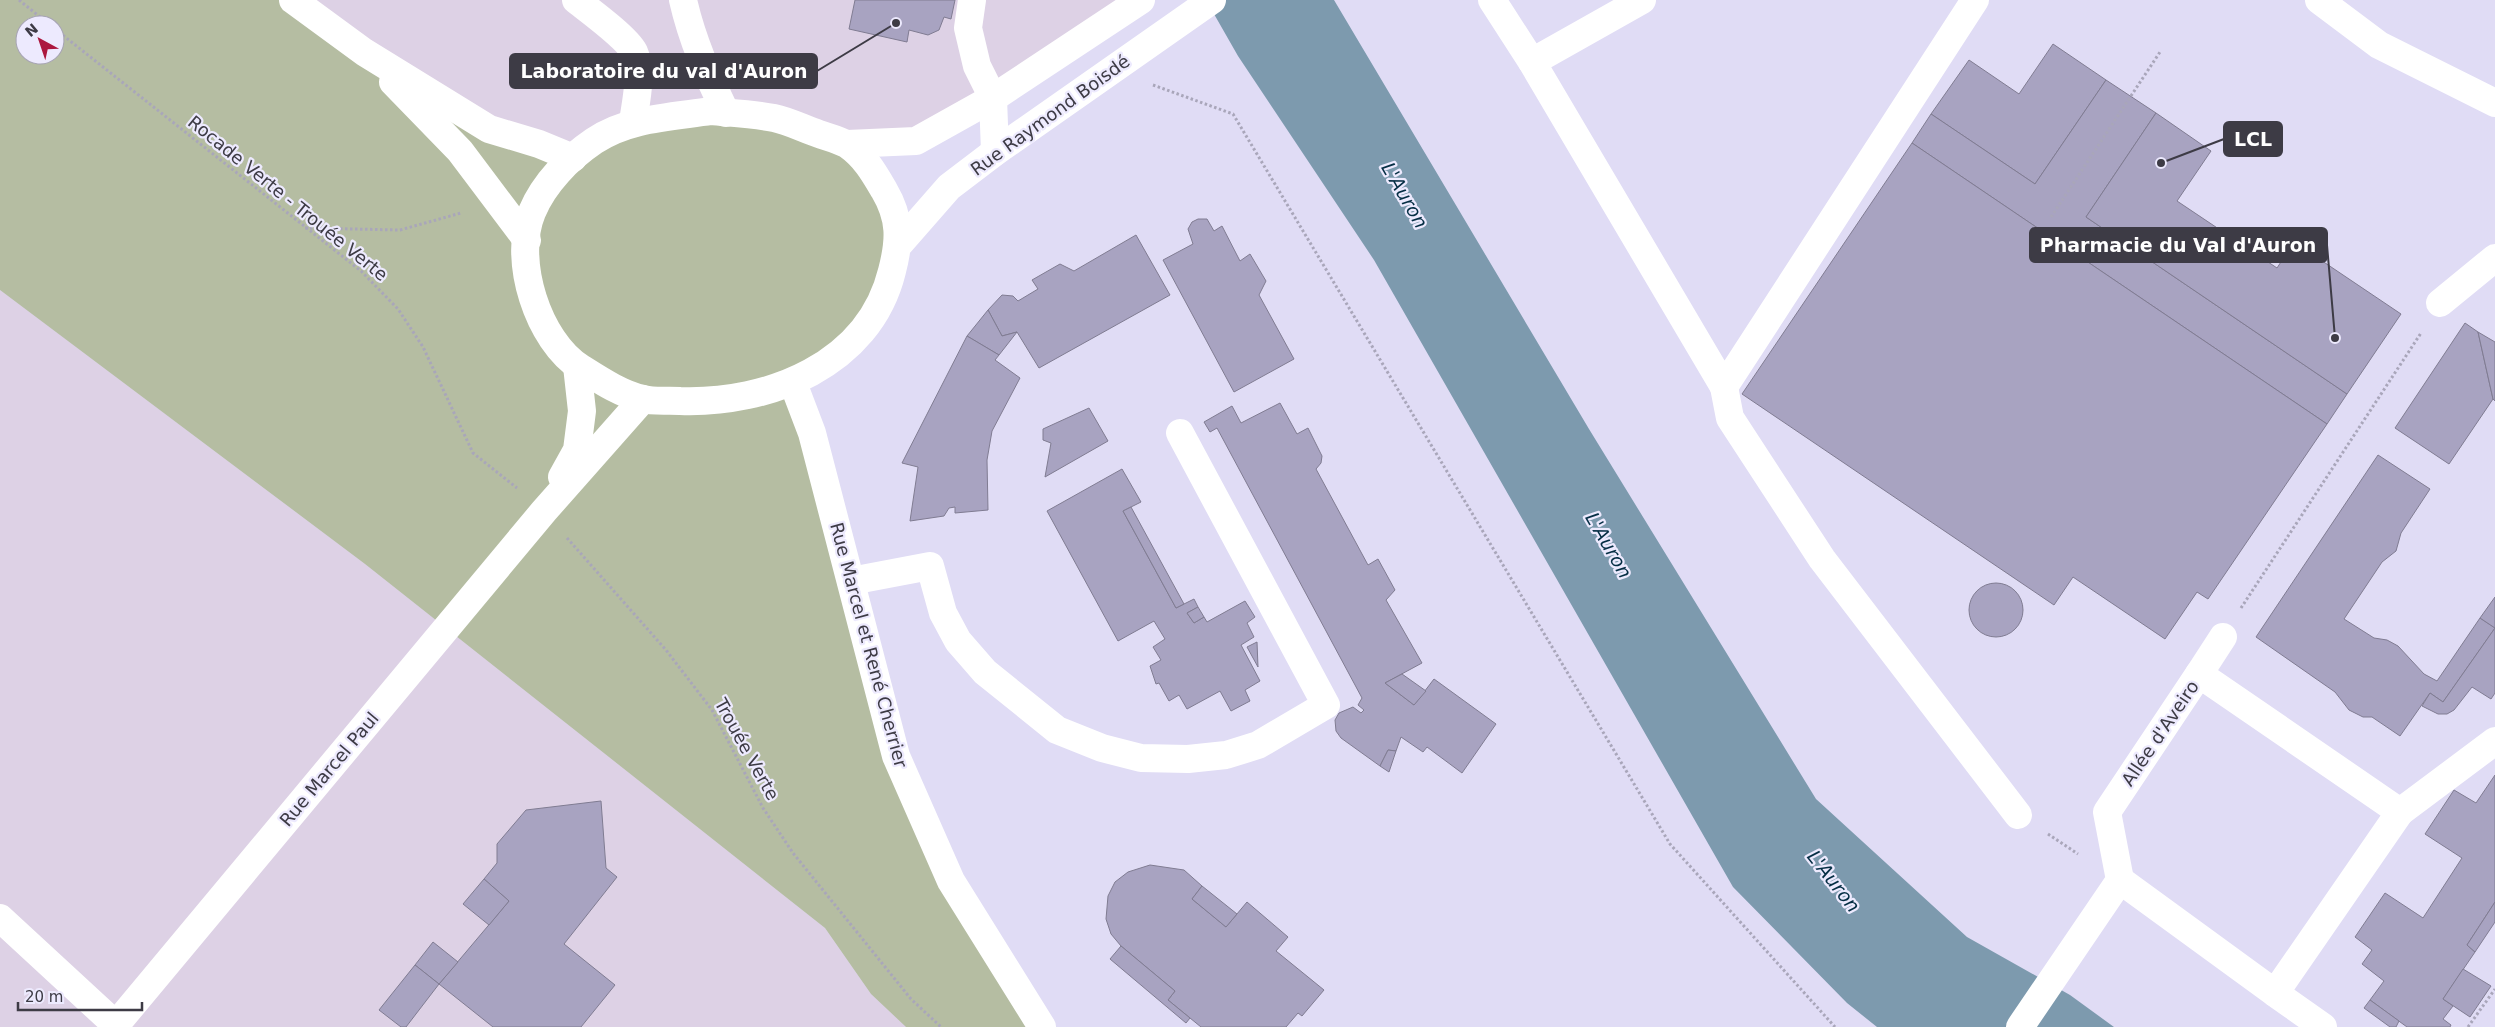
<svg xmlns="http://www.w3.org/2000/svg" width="2495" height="1027" viewBox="0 0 2495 1027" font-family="'DejaVu Sans',sans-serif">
<rect width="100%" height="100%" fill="#e0dcf5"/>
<!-- industrial -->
<g fill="#ddd1e5">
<path d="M294 0H1141L916 141 573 158 539 144Z"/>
<path d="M0 290 365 564 825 928 871 994 906 1027H0Z"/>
</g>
<!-- green -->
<path fill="#b5bda2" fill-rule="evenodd" d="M0 0H293L364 52 573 158 711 111 847 144 894 207 888 291 793 383 896 756 1042 1027H906L871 994 825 928 365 564 0 290ZM25 25H55V55H25Z"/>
<!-- water -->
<path fill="#7d9aae" d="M1206 0H1334L1589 429 1816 799 1967 937 2070 995 2114 1027H1877L1847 1003 1733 887 1374 260 1238 56Z"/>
<!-- building -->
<g fill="#a8a3c1" stroke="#807c92">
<path d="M855 0H955L951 19 944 17 939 30 928 35 909 30 907 42 849 29Z"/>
<path d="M2053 44 2106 80 2035 184 1931 114 1969 60 2019 94Z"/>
<path d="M2106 80 2156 113 2086 217 2347 394 2327 424 1912 143 1931 114 2035 184Z"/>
<path d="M2156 113 2211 151 2177 201 2277 268 2294 242 2401 314 2347 394 2086 217Z"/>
<path d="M1912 143 2327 424 2208 599 2197 592 2165 639 2073 577 2054 605 1742 394Z"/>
<path d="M1198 219H1207L1214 231 1222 226 1240 261 1250 254 1266 281 1259 295 1294 359 1234 392 1163 260 1193 244 1188 229 1192 222Z"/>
<path d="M1136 235 1170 295 1039 368 1017 332 1002 336 988 310 1002 295 1013 296 1018 301 1038 289 1032 280 1060 264 1074 271Z"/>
<path d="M988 310 1002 336 1017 332 999 355 967 336Z"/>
<path d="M2465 323 2478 332 2493 399 2449 464 2395 428Z"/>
<path d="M2478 332 2495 342V401L2493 399Z"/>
<path d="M967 336 999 355 995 360 1020 378 992 431 987 460 988 510 955 513V507L949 508 944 516 910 521 918 467 902 463Z"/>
<path d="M1280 403 1297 434 1308 428 1322 456 1321 463 1316 469 1368 565 1378 559 1395 590 1386 600 1422 663 1385 683 1414 705 1434 679 1496 724 1462 773 1427 747 1423 752 1401 737 1396 751 1388 750 1380 766 1341 738 1336 731 1335 720 1339 713 1353 707 1361 713 1364 710 1358 705 1362 698 1217 428 1210 432 1204 422 1232 406 1241 423Z"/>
<path d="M1089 408 1108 441 1045 477 1051 443 1043 440V429Z"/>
<path d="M2378 455 2430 489 2401 533 2396 551 2382 562 2344 619 2374 638 2387 640 2398 646 2424 674 2437 681 2480 618 2495 628 2443 702 2430 693 2400 736 2372 717H2363L2349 710 2335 692 2256 637Z"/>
<path d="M1122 469 1141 502 1123 511 1176 608 1194 599 1198 607 1187 613 1194 623 1204 617 1207 622 1245 601 1255 617 1247 623 1254 637 1241 645 1260 681 1245 690 1250 701 1231 711 1220 691 1187 709 1179 695 1169 701 1159 683 1156 684 1150 666 1161 660 1153 647 1165 639 1154 621 1118 641 1047 511Z"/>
<path d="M1131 507 1184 604 1176 608 1123 511Z"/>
<circle cx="1996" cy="610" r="27"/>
<path d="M2495 597V628L2480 618Z"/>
<path d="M1198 607 1204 617 1194 623 1187 613Z"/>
<path d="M2495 628V693L2491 699 2472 687 2454 710 2447 714H2438L2422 706 2430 693 2443 702Z"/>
<path d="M1257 642 1258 667 1247 647Z"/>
<path d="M1402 674 1426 691 1414 705 1385 683Z"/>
<path d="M1388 750 1396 751 1389 772 1380 766Z"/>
<path d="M2495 775V902L2467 945 2475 952 2443 999 2453 1006 2443 1019 2451 1025 2450 1027H2407L2370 1000 2384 981 2362 964 2372 950 2355 937 2385 893 2423 918 2462 858 2425 834 2454 790 2476 803Z"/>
<path d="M601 801 606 868 617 877 564 944 615 985 581 1027H493L439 984 509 901 484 879 497 863V844L526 810Z"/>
<path d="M1150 865 1184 870 1202 886 1192 899 1226 927 1247 902 1288 937 1276 951 1324 990 1302 1016 1298 1013 1286 1027H1201L1168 1000 1175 991 1121 946 1111 934 1106 919 1108 896 1115 882 1128 872Z"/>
<path d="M484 879 509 901 489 925 463 904Z"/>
<path d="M1202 886 1237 914 1226 927 1192 899Z"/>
<path d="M2495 902V922L2475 952 2467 945Z"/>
<path d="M433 942 458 962 439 984 415 965Z"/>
<path d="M1121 946 1175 991 1168 1000 1190 1018 1186 1023 1110 959Z"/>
<path d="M415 965 439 984 406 1027H401L379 1010Z"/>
<path d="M2463 969 2491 986 2470 1017 2443 999Z"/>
<path d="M2370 1000 2399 1021 2396 1027H2390L2364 1008Z"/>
</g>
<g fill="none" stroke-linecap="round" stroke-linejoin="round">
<!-- path -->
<g stroke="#a9a6ba" stroke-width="3" stroke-dasharray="2.5 2.5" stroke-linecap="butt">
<path d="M19 0 50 25"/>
<path d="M55 29 361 271 398 309 423 347 473 453 517 488"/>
<path d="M1153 85 1233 114 1670 844 1835 1027"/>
<path d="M2051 217 2160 52"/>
<path d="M305 228 400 230 461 213"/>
<path d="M567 538 666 650 712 710 763 808 793 853 911 999 941 1027"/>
<path d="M2241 608 2421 333"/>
<path d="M2048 834 2078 854"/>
<path d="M2468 1027 2495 989"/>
</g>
<!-- minor -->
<g stroke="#fff" stroke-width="28">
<path d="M293 0 364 52 489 129 539 144 573 158"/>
<path d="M576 0C590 11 627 38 634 52 643 72 636 101 633 122"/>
<path d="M683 0C692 40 708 76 726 113"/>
<path d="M972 0 968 28 977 66 993 98 995 152"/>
<path d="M1492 0 1532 62 1724 387 1975 0"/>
<path d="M2319 0 2379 45 2495 103"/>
<path d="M1532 62 1642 0"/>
<path d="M393 82 460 151 527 240"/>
<path d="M711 111C732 113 753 114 774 118 789 121 804 129 819 134 828 137 840 140 848 145 865 157 874 173 884 190 901 219 900 240 892 271 869 365 769 404 680 401 668 400 654 402 643 399 621 394 600 380 581 368 538 341 512 260 532 212 544 183 569 158 594 141 628 118 671 117 711 111Z"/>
<path d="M847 144 916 141 993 98 1141 0"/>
<path d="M900 243 949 187 995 152 1212 0"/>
<path d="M2440 303 2495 258"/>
<path d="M793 383 812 433 896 756 951 881 1042 1027"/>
<path d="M1724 387 1730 418 1822 559 2018 815"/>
<path d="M562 477 577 450 582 411 577 366"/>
<path d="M851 581 930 566 943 613 958 641 985 672 1057 730 1102 748 1141 758 1188 759 1226 755 1258 745 1326 705 1180 433"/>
<path d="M2199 674 2223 637"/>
<path d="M2120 880 2275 993 2400 812"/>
<path d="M0 918 116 1025"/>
<path d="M2275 993 2323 1027"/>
<path d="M114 1027 544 511 643 399"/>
<path d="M2020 1027 2120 880 2107 812 2199 674 2400 812 2495 741"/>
</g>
</g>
<g text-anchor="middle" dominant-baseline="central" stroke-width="4.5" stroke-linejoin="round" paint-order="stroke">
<!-- street labels -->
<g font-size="18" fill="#3d3b45" stroke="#edeafe">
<text transform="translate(1050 115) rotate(-36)">Rue Raymond Boisdé</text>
<text transform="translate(288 198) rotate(39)">Rocade Verte - Trouée Verte</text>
<text transform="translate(869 645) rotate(75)">Rue Marcel et René Cherrier</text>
<text transform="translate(2160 733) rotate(-56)">Allée d'Aveiro</text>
<text transform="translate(747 749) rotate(61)">Trouée Verte</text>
<text transform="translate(329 769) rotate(-50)">Rue Marcel Paul</text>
</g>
<!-- water labels -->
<g font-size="19" font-style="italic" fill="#052e44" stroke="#edeafe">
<text transform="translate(1405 195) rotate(60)">L'Auron</text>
<text transform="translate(1609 545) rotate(60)">L'Auron</text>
<text transform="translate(1834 881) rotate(52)">L'Auron</text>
</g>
</g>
<!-- callouts -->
<path fill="none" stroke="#3d3b45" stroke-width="2" d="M896 23L817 71M2161 163L2224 139M2335 338L2327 245"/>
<g fill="#3d3b45" stroke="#edeafe" stroke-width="2">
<circle cx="896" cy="23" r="5"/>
<circle cx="2161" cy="163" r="5"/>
<circle cx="2335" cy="338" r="5"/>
</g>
<g fill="#3d3b45" stroke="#3d3b45" stroke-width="2">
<rect x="510" y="54" width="307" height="34" rx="5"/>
<rect x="2224" y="122" width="58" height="34" rx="5"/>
<rect x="2030" y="228" width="297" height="34" rx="5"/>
</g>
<g font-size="19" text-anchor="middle" font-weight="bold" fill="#fff">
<text x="664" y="78">Laboratoire du val d'Auron</text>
<text x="2253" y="146">LCL</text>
<text x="2178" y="252">Pharmacie du Val d'Auron</text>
</g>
<!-- north arrow -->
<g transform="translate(40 40) rotate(320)"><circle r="24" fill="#edeafe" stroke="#a7a4b4"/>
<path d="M0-4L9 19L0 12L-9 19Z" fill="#ac183f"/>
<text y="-8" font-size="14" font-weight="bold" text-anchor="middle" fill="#3d3b45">N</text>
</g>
<!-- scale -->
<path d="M18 1002v8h124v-8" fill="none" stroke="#3d3b45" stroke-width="2.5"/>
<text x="25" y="1002" font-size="15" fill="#3d3b45" stroke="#edeafe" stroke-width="4" paint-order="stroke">20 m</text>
</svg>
